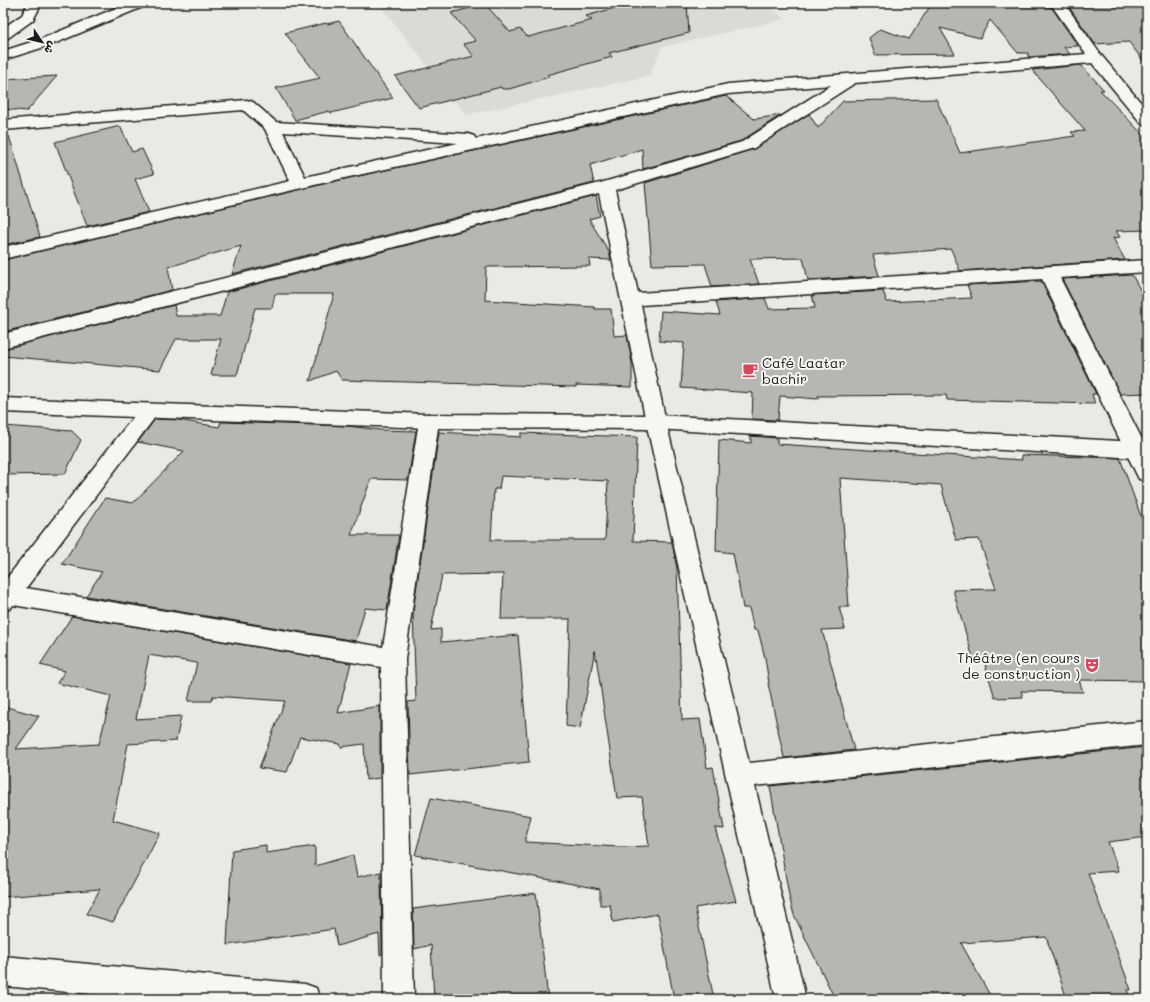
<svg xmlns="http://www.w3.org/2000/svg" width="1150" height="1002" viewBox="0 0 1150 1002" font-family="Mali,'Playpen Sans Arabic',sans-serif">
<rect width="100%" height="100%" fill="#e9e9e5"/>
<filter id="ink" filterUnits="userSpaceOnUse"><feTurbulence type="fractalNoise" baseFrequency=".025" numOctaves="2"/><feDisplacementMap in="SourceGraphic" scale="8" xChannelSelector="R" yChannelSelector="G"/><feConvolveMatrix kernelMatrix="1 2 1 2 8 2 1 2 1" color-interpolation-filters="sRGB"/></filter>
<g filter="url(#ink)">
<!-- built -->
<path fill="#dadad6" d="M378 3H766L785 19 662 47 649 76 466 115Z"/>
<!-- building -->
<g fill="#b6b6b3" stroke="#1c1c1c" fill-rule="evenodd">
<path d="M632 3H687L689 33 609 53 612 57 547 75 549 77 509 89H502L501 87 419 108 395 76 474 56 463 44 476 41 451 13 485 4 510 32 520 29 528 37 592 20 586 16Z"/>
<path d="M932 3H1029L1052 8 1078 46 1064 47 1070 54 1028 57V53H1018L990 20 980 38 940 28 955 54 875 55 869 38 880 29 909 39Z"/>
<path d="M1117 3H1147V66L1129 42 1095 44 1069 7Z"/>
<path d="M339 21 393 98 331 113 329 111 295 120 276 88 320 78 285 33 326 23 327 24Z"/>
<path d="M1081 65 1104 90H1100L1147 139V230L1116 231 1120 237 1113 238 1125 260 960 271 951 249 873 255 879 276 808 280 803 258 750 259 759 284 712 287 705 264 652 265 645 183 754 149 809 114 818 128 843 101 936 99 960 153 1075 136 1071 132 1085 131 1032 70Z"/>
<path d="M57 76 27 111 3 109V79Z"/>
<path d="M726 96 754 119 781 115 741 141 643 169 642 149 590 165 594 183 232 274 241 246 168 267 172 290 3 332V260L340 180Z"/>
<path d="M120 126 132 152 142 149 154 174 135 179 149 212 87 226 55 142Z"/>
<path d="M9 136 40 237 3 245V137Z"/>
<path d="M596 196 600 216 589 219 609 252 611 260 589 259 590 266 486 267 485 300 594 307 595 309H611L614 336 627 335 632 363V387L576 385V387L342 380 336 371 310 381 334 294H275L272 308H255L237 375H211L221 339H176L160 370 3 356V349L174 305 176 316H220L227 292Z"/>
<path d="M1132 275 1147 302V393L1120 394 1062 279Z"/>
<path d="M1041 281 1096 394H1092L1095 404 947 400 946 395 818 396V399L780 396 778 420 752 419 753 393 681 388 684 343 659 341 661 311 720 315 716 302 765 298 769 309 815 308 812 295 883 291 887 302 972 298 967 285Z"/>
<path d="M155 419 179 420 219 427 221 422 348 426 380 430 416 431 408 480 371 479 351 535H399L387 610 365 608 356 641 86 596 102 572 62 564 105 498 133 503 184 451 138 442Z"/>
<path d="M3 426 72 431 81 440 65 474 3 475Z"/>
<path d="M439 432 521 437V433L637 437 633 541 672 542 677 569 682 720 700 719 707 768 713 767 724 829 715 828 736 901 695 908 714 999H674L658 914 613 922 610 905H600V889L415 855 431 798 531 816 525 842 620 847 649 846 642 797 617 798 595 650 580 728 566 726 570 619H501L503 574 442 575 431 630 441 629V642L518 635 529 762 410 775 408 702 416 701 413 612ZM501 476 608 481 605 540H491L494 489H499Z"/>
<path d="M751 436 777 438V444L1022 460 1021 455 1120 458 1147 533V681L1079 680 1083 692 1021 691 1023 697 995 698 983 658H973L953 590 996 589 979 539 956 540 941 485 840 478 849 607H839L845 629 822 630 854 750 784 758 768 683H769L765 658 758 630H754L749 608H743L733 553 716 551 719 440 751 443Z"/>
<path d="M72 616 351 663 338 713 380 706V778L366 780 364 744 341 747 340 744 300 737 287 772 259 768 285 701 213 696 211 701H188L197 663 149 655 136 719 181 716 176 741 128 744 113 820 160 833 113 922 86 914 100 889 3 897V706L39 716 16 749 99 744 111 696 57 683 65 671 40 665Z"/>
<path d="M1147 747V837L1108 842 1119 871 1088 873 1131 990H1127L1130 999H1067L1046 937 961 943 992 999H835L794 915 789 896 770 786Z"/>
<path d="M266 845V853L315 846V866L353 855 357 877 381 872 382 954 380 955 379 934 337 946 334 929 227 945 232 850Z"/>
<path d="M536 893 548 999H434L431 945 414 949 413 909Z"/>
</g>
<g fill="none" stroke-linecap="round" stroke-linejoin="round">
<!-- minor casing -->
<g stroke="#1c1c1c" stroke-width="3">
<g id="minor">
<path d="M28 3H42L33 20 8 38 3 39V28L22 15Z"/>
<path d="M128 3H147L145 6 51 45 3 60V51L41 39Z"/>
<path d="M1050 3H1064L1101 55 1147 110V125L1141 123 1092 63 855 83 754 148 615 190 638 293 1147 260V272L1060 278 1147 449V481L1139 479 1136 473 1042 279 641 305 666 422 749 763 1147 721V745L755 786 806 999H776L646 422 599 194 3 348V334L600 183 742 142 831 85 728 94 340 179 3 259V247L290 181 265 129 243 110 3 130V120L247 100 253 102 276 122 468 134 474 136 476 139 728 84 1086 54ZM283 132 458 143 305 177Z"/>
<path d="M149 404 156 406 159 411 156 416 26 588 383 647 419 421 422 416 429 414 436 416 439 421 405 659 414 999H384L381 667 13 605 11 608 3 611V583L142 406Z"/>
<path d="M3 956 305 984 316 988 320 999H145L3 986Z"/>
</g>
</g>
<!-- major casing -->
<g stroke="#1c1c1c" stroke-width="3">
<path id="major" d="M3 398 429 414 656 415 1137 442 1147 441V457L1137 458 656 429 429 428 3 412Z"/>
</g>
<!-- minor -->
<use href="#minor" fill="#f6f6f2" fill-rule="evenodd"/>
<!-- major -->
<use href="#major" fill="#f6f6f2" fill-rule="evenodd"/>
</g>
</g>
<!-- icons -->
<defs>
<g id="cafe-bare" transform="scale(1.2)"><path d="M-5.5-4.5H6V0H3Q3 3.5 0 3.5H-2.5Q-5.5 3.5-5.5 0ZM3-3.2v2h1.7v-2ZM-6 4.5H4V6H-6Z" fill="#d1495b" stroke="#f6f6f2" stroke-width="2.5" paint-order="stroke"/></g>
<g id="theatre-bare" transform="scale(1.2)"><path d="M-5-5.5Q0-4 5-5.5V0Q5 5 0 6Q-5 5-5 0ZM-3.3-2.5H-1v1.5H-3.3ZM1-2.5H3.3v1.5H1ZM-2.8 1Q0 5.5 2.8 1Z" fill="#d1495b" stroke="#f6f6f2" stroke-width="2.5" paint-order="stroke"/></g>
</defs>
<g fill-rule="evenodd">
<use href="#cafe-bare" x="750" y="370"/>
<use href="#theatre-bare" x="1092" y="665"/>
</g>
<g text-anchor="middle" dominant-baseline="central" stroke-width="4" stroke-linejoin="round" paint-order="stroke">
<!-- poi labels -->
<g font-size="14" fill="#1c1c1c" stroke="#f6f6f2" text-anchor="start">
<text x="762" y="362">Café Laatar<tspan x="762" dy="16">bachir</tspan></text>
<text x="1080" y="657" text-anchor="end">Théâtre (en cours<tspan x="1080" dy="16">de construction )</tspan></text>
</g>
</g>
<!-- margin -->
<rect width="1150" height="1002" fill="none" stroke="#f6f6f2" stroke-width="16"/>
<rect x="8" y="8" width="1134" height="986" fill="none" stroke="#1c1c1c" stroke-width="1.5" filter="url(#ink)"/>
<!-- north arrow -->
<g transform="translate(42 42) rotate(125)" stroke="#f6f6f2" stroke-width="3" paint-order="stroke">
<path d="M0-3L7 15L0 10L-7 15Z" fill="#1c1c1c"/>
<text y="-6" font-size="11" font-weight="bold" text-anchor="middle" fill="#1c1c1c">ش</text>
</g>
</svg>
